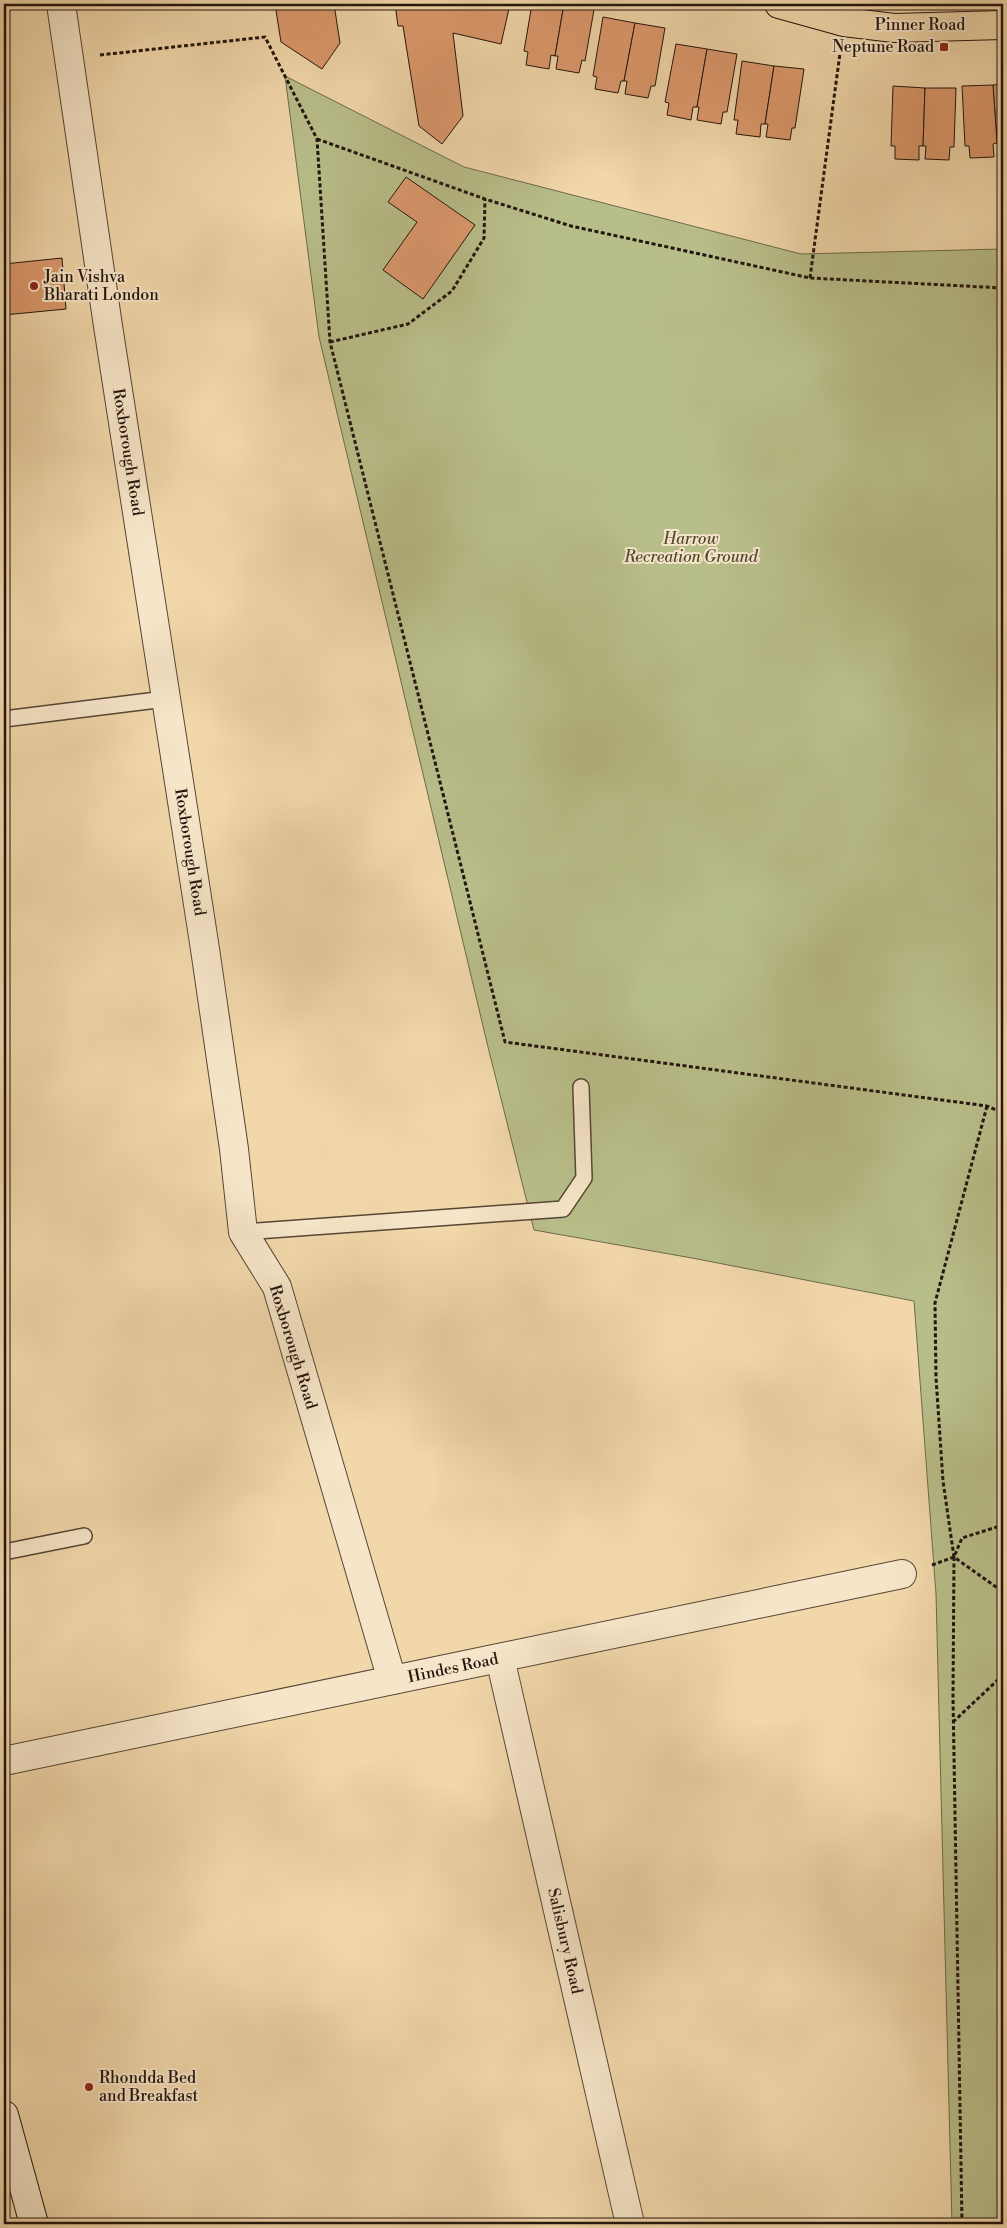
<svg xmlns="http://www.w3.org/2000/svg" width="1007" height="2228" viewBox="0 0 1007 2228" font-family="'Libre Bodoni',serif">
<rect width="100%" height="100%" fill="#f1d7aa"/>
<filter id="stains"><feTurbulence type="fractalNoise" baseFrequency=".004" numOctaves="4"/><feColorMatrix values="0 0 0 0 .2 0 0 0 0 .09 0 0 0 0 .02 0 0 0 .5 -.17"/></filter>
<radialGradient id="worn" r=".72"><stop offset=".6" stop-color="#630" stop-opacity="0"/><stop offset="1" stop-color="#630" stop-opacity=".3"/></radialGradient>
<!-- green -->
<path fill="#b8be8a" stroke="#6e6a4c" d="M285 76 464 167 801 254 1003 249V2224H952L936 1594 914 1301 692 1258 534 1230 488 1047 319 337Z"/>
<!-- building -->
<g fill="#dc996d" stroke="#23150e">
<path d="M275 4H334L340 43 322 69 281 42Z"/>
<path d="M395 4H510L501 44 453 33 463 116 442 144 419 126 403 26H398Z"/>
<path d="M532 4H564L555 56 551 55 549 69 526 65 528 52 524 51Z"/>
<path d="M564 4H595L585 61 582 60 579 73 556 69 558 56H555Z"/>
<path d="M603 17 635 23 624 81H621L618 93 595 89 597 77 593 76Z"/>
<path d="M635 23 665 28 655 86H651L648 98 625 94 627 81H624Z"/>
<path d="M676 44 707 49 697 107H693L691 120 667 115 669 103 665 102Z"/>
<path d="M707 49 737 54 727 112H723L721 124 697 120 699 107H697Z"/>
<path d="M742 61 774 66 765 124H761L760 137 736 134 738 120H734Z"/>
<path d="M774 66 804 69 795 128H792L790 140 766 137 768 124H765Z"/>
<path d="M1003 84V156H1000L999 143H997L993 85Z"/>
<path d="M993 85 997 143 993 144 994 157 970 158 969 146H965L962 86Z"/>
<path d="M893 86 925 88 923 146H919V160L895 159V146H891Z"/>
<path d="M925 88H956L954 147H950L949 160 925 159 926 146H923Z"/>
<path d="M406 177 475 225 423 299 383 270 417 222 388 202Z"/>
<path d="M62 258 66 309 4 315V264Z"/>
</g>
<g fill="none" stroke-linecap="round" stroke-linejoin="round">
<!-- lane casing -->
<g stroke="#564635" stroke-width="18">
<g id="lane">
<path d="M4 719 165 699"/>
<path d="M243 1232 563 1209 584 1178 581 1087"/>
<path d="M4 1552 84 1536"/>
</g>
</g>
<!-- street casing -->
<g stroke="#564635" stroke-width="30">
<g id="street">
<path d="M61 4 108 326 205 949 234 1149 243 1232 277 1287 392 1680"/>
<path d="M500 1658 630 2224"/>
<path d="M4 1761 902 1574"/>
</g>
</g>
<!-- secondary casing -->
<g stroke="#23150e" stroke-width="30">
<path id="secondary" d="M4 2115 34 2224"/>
</g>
<!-- primary casing -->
<g stroke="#23150e" stroke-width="30">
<path id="primary" d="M779 4 844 22 894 28 1003 25"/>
</g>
<!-- path -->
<g stroke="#23150e" stroke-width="3" stroke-dasharray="4 2.5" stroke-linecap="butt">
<path d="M100 55 265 37 317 139 330 342 505 1042 987 1106 1003 1113"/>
<path d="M317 139 485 199 571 226 810 278 1003 288"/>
<path d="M810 278 840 53"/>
<path d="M330 342 408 324 452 291 484 238 485 199"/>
<path d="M987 1106 935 1303 936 1378 943 1481 954 1557 1003 1592"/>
<path d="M932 1565 954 1557"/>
<path d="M953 1722 1003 1675"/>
<path d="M962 2224 953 1697 954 1557 962 1538 1003 1525"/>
</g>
<!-- lane -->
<use href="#lane" stroke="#f6e5c8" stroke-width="15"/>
<!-- street -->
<use href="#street" stroke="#f6e5c8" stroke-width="28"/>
<!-- secondary -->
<use href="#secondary" stroke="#f6e5c8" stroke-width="28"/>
<!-- primary -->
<use href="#primary" stroke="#f1d7aa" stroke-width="28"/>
</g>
<!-- markers -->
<g fill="#8f2418" stroke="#f6e5c8" stroke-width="2">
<rect x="939" y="42" width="10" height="10" rx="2.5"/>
<circle cx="34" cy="286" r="5"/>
<circle cx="89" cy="2087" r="5"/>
</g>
<g text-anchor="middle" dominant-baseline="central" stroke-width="4" stroke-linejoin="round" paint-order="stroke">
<!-- street labels -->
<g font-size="16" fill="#23150e" stroke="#f6e5c8">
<text x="920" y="25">Pinner Road</text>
<text transform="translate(128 452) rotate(81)">Roxborough Road</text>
<text transform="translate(190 852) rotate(81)">Roxborough Road</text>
<text transform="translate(293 1347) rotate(73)">Roxborough Road</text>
<text transform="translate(453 1668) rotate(-12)">Hindes Road</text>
<text transform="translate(565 1941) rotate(77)">Salisbury Road</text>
</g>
<!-- poi labels -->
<g font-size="16" fill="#23150e" stroke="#f6e5c8" text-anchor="start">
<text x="934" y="47" text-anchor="end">Neptune Road</text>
<text x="44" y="277">Jain Vishva<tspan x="44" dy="18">Bharati London</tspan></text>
<text x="99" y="2078">Rhondda Bed<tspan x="99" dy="18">and Breakfast</tspan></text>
</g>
<!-- park labels -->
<g font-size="16" font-style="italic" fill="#504833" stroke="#f6e5c8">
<text x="691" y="539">Harrow<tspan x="691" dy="18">Recreation Ground</tspan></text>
</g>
</g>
<!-- margin -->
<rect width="1007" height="2228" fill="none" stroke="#f1d7aa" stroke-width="20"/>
<rect x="5" y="5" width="997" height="2218" fill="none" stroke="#23150e" stroke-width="2.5"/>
<rect x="10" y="10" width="987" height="2208" fill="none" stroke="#23150e"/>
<rect width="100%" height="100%" filter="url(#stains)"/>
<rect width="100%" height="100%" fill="url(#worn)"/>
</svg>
